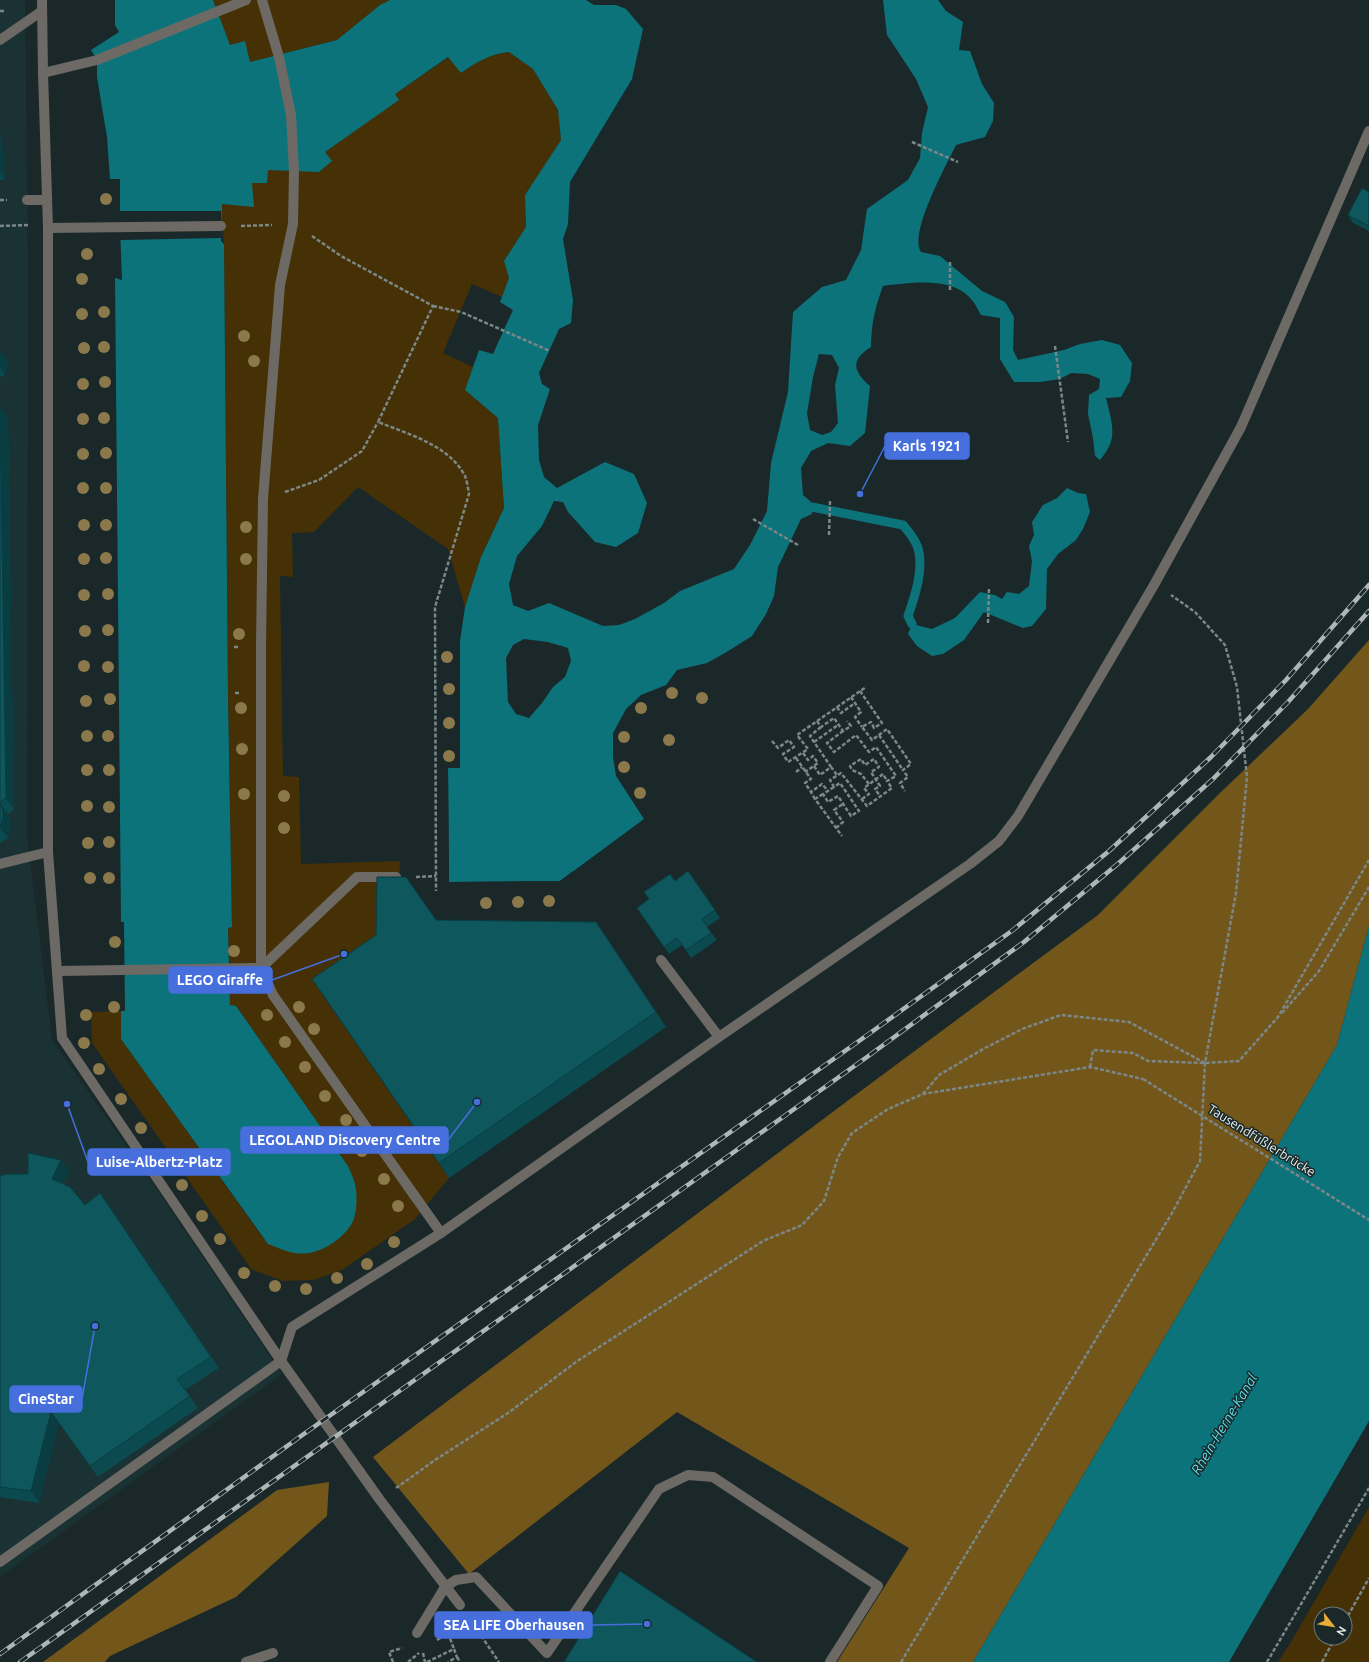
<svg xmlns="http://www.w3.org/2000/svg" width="1369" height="1662" viewBox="0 0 1369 1662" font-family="Ubuntu,sans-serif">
<rect width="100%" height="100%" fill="#1a2829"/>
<!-- built -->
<path fill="#1b3234" d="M0 0H25L28 277 27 837 52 1040 153 1184 282 1374 0 1577Z"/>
<!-- green -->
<g fill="#453105" fill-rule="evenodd">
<path d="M213 0H390L380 5 337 40 250 62 230 46Z"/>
<path d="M509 52 533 69 558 110 561 140 525 195 526 227 504 261 509 278 502 297 472 284 443 353 473 367 465 390 498 418 504 508 481 557 465 607 448 549 358 487 314 532 292 533 293 577 280 576 283 776 299 777 301 864 400 861 399 892 387 950 322 994 449 1178 415 1219 342 1270 314 1280 283 1281 251 1269 92 1043 91 1012 121 1011V1039L258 1231 268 1244 341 1236 352 1222 356 1204 348 1166 236 1006 230 1005 228 928 232 927 228 697 224 244 221 204 252 183 268 170 319 171 325 152 398 100 395 94 449 57 461 73C477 62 490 54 509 52Z"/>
<path d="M1369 1507V1662H1278L1291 1642ZM1321 1614H1345V1638H1321Z"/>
</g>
<!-- forest -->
<g fill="#73561a">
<path d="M1369 640V926L1337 1045 973 1662H837L909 1548 677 1412 469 1574 373 1457 850 1099 1098 915 1220 793 1308 709Z"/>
<path d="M329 1482 327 1516 236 1597 110 1656 105 1662H43L277 1490Z"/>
</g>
<!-- water -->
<g fill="#0c737b" fill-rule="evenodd">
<path d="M115 0H213L230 45 245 41 250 62 337 40 380 5 390 0H586L594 5H616L626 9 643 29 632 79 570 182 568 224 563 239 573 300 571 323 559 329 539 373 542 384 550 389 538 425 539 460 544 477 557 488 605 462 634 474 647 503 638 533 616 547 595 542 568 512 563 502 554 501 542 526 517 556 509 584 513 605 528 611 549 603 603 626 619 625 635 619 664 603 680 591 734 569 750 545 767 511 771 463 788 392 793 312 822 287 846 280 861 250 867 209 908 180 920 158 922 133 928 107 916 79 887 35 883 0H938L946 11 963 22 959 50 970 51 982 84 994 103 993 121 985 137 956 145C947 164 908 234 921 252L940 256 982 291 1005 302 1014 317 1013 350 1018 360 1064 350 1080 344 1102 340 1120 345 1132 363 1130 381 1121 397 1106 398C1112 424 1119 438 1100 460L1095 456 1093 438 1088 414 1089 395 1099 389 1100 379 1088 374 1071 373 1060 379 1040 382H1014L1000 359V318L981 315C978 310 975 303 971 299 951 276 910 283 883 286 875 307 871 325 871 347 850 360 853 371 870 386L865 433 850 446 828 443 811 451 801 468 803 495 811 502 812 514 801 519 778 567 774 596 766 614 752 636 725 653 707 663 677 670 666 685 641 695 626 709 613 733V757L616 776 644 819 560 881 449 882 448 768H460V641L465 607 481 557 504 508 498 418 465 390 479 350 493 354 513 310 500 302 509 278 504 261 526 227 525 195 561 140 558 110 533 69 509 52C490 54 477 62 461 73L448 57 395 94 399 100 325 152 332 161 319 172 268 170 267 183H252L254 207 222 204 221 241 224 244 228 697 232 927 228 928 230 1005 236 1006 348 1166C351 1173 355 1181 356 1189 357 1199 357 1214 352 1223 342 1241 316 1257 295 1253 286 1252 277 1247 268 1244L121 1039V1011H125L124 922H121L115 278 122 280 120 227V179H110L107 137 97 77V60L91 50 119 32 115 25ZM819 354 832 355 839 368 835 385 838 423 831 432 822 435 810 430 807 413 813 377ZM524 639 548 642 568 648 571 661 565 677 553 687 542 703 529 718 516 714 508 702 506 658 513 645Z"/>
<path d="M1067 488 1078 493 1086 494 1090 512 1083 529 1076 540 1058 554 1047 569 1046 609 1032 626 1023 628 984 612 964 640 943 654 932 656 917 646 908 634 912 624 932 629 955 618 980 592 995 595 1002 599 1007 592 1019 594 1029 586 1032 561 1029 546 1034 535 1032 522 1043 505 1057 498Z"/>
<path d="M1369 926V1421L1229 1662H973L1337 1045Z"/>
</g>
<!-- pier -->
<g fill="#1a2829">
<path d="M120 211H221V238L120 240Z"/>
<path d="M446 771H448L449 882 560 881 573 871 574 873 560 883 447 884Z"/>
</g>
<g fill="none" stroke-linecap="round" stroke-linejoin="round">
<!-- stream -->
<path stroke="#0c737b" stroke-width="9" d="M812 507 903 525C909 532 915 539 918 548 924 569 915 596 908 616L912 624"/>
<!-- path -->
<g stroke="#7b8788" stroke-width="2.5" stroke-dasharray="4 2" stroke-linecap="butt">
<path d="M0 11H6"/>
<path d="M912 142 958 162"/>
<path d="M0 200H7"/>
<path d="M0 226 28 225"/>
<path d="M241 226 272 225"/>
<path d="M312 236 341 256 433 306 378 422C408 434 449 445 465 476 467 481 468 488 469 494L435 607 436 891"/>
<path d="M950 290V262"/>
<path d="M433 306 461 312 550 351"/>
<path d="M1055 346 1068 442"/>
<path d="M285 492 319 480 362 451 378 422"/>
<path d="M753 519 798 545"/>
<path d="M829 535 830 501"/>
<path d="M988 623 989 589"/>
<path d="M234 647H240"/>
<path d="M860 691 882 723 874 728 871 722 862 727 872 740 887 729 911 764 903 770 908 777 900 783 905 791"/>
<path d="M235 693H240"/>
<path d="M851 697 861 712 855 717 862 727"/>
<path d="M837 707 841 713 855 703"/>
<path d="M817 721 821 727 834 718 843 731 851 726 847 721"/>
<path d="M821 727 810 736 831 767"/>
<path d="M879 735 903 770"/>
<path d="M772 741 778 748 789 740 794 747 783 754 788 762 808 749 797 735 866 687"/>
<path d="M814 742 838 725"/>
<path d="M803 753 808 760 813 756 818 763 805 772"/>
<path d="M796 758 811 779 805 783 811 792"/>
<path d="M814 766 820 775 831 767 837 775"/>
<path d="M796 772 802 767"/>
<path d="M869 784 861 774 852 770 850 766 861 759 865 765 874 759 879 767 871 772 880 786 875 789 880 796"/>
<path d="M834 787 823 794 828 802 838 796 851 816 859 811 840 783 834 787 830 780 841 773 867 806 892 788 887 781 896 776 876 747 869 752 856 735 834 752 827 743 843 731"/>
<path d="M823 794 815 799 842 836"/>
<path d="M815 799 811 792 822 784 828 791"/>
<path d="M862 799 869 794 864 788 883 774 887 781"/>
<path d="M836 828 843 822 834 810 843 804"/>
<path d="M416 877 436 876"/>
<path d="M1282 1013 1319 971 1369 887"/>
<path d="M1090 1067 1093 1050 1133 1053 1148 1061 1205 1063 1239 1061 1278 1017 1369 860"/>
<path d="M923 1094 939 1075 985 1048 1022 1029 1061 1015 1129 1022 1205 1063"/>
<path d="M396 1488 435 1460 508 1413 576 1362 763 1241 802 1225 824 1201 838 1157 852 1133 888 1109 923 1094 1090 1067 1143 1079"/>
<path d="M471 1621 499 1662"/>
<path d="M1345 1621 1369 1578"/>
<path d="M448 1633 454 1649"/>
<path d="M437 1640 448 1633 446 1627"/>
<path d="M423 1653 425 1662"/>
<path d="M457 1657 460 1662"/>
<path d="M393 1662 389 1652 402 1648"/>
<path d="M408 1662 419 1653"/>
<path d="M427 1662 454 1649 457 1657 448 1662"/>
<path d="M901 1662 1172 1213 1200 1161 1205 1063 1236 893 1247 777 1237 687 1225 645 1195 612 1171 595"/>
<path d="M1267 1662 1369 1488"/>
<path d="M1322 1662 1335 1638"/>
</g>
<!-- service -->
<g stroke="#6d6a65" stroke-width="10">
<path d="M661 960 719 1037"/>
<path d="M414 1195 441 1233"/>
<path d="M0 1562 281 1361 292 1327 441 1233 719 1037 970 864 999 841 1018 816 1154 585 1241 427 1369 131"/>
<path d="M445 1587 456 1580 476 1577 547 1653 659 1489 688 1475 713 1477 878 1586 830 1662"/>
</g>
<!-- pedestrian -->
<g stroke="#6d6a65" stroke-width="10">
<path d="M42 0 43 73 48 228V852L62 1038 281 1361 380 1500 460 1605"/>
<path d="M262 0 279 57 291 115 294 171 293 224 280 285 263 499 261 647V968L273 995 414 1195"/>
<path d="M0 40 42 11"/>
<path d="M43 73 97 60 246 0"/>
<path d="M27 200H47"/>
<path d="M48 228 221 226"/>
<path d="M0 864 48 852"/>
<path d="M57 971 261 968 357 877H396"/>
<path d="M417 1633 445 1587"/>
</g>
<!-- minor -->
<path stroke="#6d6a65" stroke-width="10" d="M246 1662 273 1653"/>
<!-- rail casing -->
<g stroke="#adb7b7" stroke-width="4.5">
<g id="rail">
<path d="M0 1654 301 1436 859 1041 1013 930 1109 851 1211 757 1286 680 1369 585"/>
<path d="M20 1662 867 1057 1024 942 1120 862 1213 779 1288 702 1369 611"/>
</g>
</g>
<!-- rail -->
<use href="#rail" stroke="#1a2829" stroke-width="3" stroke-dasharray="9" stroke-linecap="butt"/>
<!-- path-bridge -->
<path stroke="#7b8788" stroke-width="2.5" stroke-dasharray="4 2" stroke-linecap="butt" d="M1143 1079 1369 1220"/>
</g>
<!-- trees -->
<g fill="#8b794c">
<circle cx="106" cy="199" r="6"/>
<circle cx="87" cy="254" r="6"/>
<circle cx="82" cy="279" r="6"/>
<circle cx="104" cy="312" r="6"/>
<circle cx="82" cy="314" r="6"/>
<circle cx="244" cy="336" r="6"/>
<circle cx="104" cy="347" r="6"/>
<circle cx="84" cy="348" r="6"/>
<circle cx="254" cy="361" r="6"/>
<circle cx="105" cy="382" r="6"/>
<circle cx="83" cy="384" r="6"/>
<circle cx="104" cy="418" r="6"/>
<circle cx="83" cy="419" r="6"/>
<circle cx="106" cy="453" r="6"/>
<circle cx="83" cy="454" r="6"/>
<circle cx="83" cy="488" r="6"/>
<circle cx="106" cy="488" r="6"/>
<circle cx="84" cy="525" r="6"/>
<circle cx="106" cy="525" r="6"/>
<circle cx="246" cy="527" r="6"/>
<circle cx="106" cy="558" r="6"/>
<circle cx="84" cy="559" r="6"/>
<circle cx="246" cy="559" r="6"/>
<circle cx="108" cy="594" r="6"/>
<circle cx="84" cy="595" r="6"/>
<circle cx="108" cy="630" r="6"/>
<circle cx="85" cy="631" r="6"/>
<circle cx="239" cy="634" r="6"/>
<circle cx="447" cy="657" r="6"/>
<circle cx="84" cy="666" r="6"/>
<circle cx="108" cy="667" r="6"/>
<circle cx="449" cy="689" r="6"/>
<circle cx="672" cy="693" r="6"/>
<circle cx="702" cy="698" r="6"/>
<circle cx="110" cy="699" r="6"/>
<circle cx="86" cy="701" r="6"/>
<circle cx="241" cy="708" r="6"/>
<circle cx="641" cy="708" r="6"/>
<circle cx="449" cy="723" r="6"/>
<circle cx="87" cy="736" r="6"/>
<circle cx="108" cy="736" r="6"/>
<circle cx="624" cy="737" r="6"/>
<circle cx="669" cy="740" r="6"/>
<circle cx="242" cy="749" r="6"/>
<circle cx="449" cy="756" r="6"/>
<circle cx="624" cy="767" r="6"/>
<circle cx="87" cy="770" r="6"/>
<circle cx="109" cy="770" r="6"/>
<circle cx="640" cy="793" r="6"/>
<circle cx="244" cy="794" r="6"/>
<circle cx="284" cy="796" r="6"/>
<circle cx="87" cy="806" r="6"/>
<circle cx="109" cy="807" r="6"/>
<circle cx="284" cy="828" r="6"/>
<circle cx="109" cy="842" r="6"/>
<circle cx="88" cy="843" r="6"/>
<circle cx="90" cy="878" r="6"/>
<circle cx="109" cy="878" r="6"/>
<circle cx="549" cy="901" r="6"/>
<circle cx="518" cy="902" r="6"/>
<circle cx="486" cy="903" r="6"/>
<circle cx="115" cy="942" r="6"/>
<circle cx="234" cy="951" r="6"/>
<circle cx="114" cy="1007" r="6"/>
<circle cx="299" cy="1007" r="6"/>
<circle cx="86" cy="1015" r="6"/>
<circle cx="267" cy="1015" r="6"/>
<circle cx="314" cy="1029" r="6"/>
<circle cx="285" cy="1042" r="6"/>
<circle cx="84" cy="1043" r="6"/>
<circle cx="305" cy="1067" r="6"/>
<circle cx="99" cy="1069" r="6"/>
<circle cx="325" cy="1096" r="6"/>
<circle cx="121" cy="1099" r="6"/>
<circle cx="346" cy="1120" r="6"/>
<circle cx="141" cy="1128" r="6"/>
<circle cx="362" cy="1151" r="6"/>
<circle cx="384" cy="1179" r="6"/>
<circle cx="182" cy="1185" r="6"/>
<circle cx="398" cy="1206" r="6"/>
<circle cx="202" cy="1216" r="6"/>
<circle cx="220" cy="1239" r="6"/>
<circle cx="394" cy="1242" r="6"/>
<circle cx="367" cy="1264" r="6"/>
<circle cx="244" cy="1273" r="6"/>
<circle cx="337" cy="1278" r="6"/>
<circle cx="275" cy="1286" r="6"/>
<circle cx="306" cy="1289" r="6"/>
</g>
<!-- wall -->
<g fill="#0b4b50">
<path d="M0 133 1 136 5 180H0Z"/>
<path d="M1369 192V231L1353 223 1348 215Z"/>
<path d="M0 351 4 357 8 365 5 375 0 377Z"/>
<path d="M0 406 8 418 14 810 8 814 11 822V830L8 838 0 843Z"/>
<path d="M688 871 720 918 707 927 717 940 691 958 682 945 669 954 637 908 675 881Z"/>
<path d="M436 920 596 922 666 1027 449 1178 312 979 376 935Z"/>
<path d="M61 1160 69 1171 63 1184 85 1205 100 1193 219 1368 185 1390 198 1408 98 1477 59 1423 39 1503 0 1497V1176L28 1174Z"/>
</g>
<!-- shaded-wall -->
<g fill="#093d41">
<path d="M0 133 1 136 5 180 0 173Z"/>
<path d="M0 351 4 357 8 365 5 375 0 368Z"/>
<path d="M0 406 8 418 14 810 6 798Z"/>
<path d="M0 803 8 814 11 822V830L8 838 0 827Z"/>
<path d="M61 1160 69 1171 60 1190 52 1179Z"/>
<path d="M51 1412 59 1423 39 1503 31 1491Z"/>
</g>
<!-- building -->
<g fill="#0d575d" stroke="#093d41">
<path d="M1362 188 1369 192V226L1348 215Z"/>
<path d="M0 406 6 798 0 802Z"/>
<path d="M0 803 3 811V819L0 827Z"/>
<path d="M688 871 715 910 702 919 711 933 686 950 677 938 664 947 637 908 649 899 644 892 670 874 675 881Z"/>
<path d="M377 877H406L436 920 596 922 656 1012 439 1163 312 979 376 935Z"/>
<path d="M28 1153 61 1160 52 1179 70 1187 85 1205 100 1193 211 1357 177 1379 190 1396 90 1466 51 1412 31 1491 0 1487V1176L7 1174H28Z"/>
<path d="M620 1571 757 1662H564Z"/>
</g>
<g text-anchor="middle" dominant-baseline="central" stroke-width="3" stroke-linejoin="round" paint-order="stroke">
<!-- street labels -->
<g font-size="13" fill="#e8f1f1" stroke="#1a2829">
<text transform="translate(1262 1140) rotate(32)">Tausendfüßlerbrücke</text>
</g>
<!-- water labels -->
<g font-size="14" font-style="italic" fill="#5bdde9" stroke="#1a2829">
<text transform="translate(1224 1424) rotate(-59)">Rhein-Herne-Kanal</text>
</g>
</g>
<!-- callouts -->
<path fill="none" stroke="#466fdd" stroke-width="1.5" d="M860 494L885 446M344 954L272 980M477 1102L448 1140M67 1104L88 1162M95 1326L82 1399M647 1624L592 1625"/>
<g fill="#466fdd" stroke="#1a2829" stroke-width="1.5">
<circle cx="860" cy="494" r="4"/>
<circle cx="344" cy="954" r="4"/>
<circle cx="477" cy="1102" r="4"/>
<circle cx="67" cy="1104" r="4"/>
<circle cx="95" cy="1326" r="4"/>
<circle cx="647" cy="1624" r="4"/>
</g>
<g fill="#466fdd" stroke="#466fdd" stroke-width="1.5">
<rect x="885" y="433" width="84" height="26" rx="4"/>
<rect x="169" y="967" width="103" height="26" rx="4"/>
<rect x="241" y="1127" width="207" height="26" rx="4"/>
<rect x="88" y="1149" width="142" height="26" rx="4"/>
<rect x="10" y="1386" width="72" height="26" rx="4"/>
<rect x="435" y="1612" width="157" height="26" rx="4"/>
</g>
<g font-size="14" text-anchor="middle" font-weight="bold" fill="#fff">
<text x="927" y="451">Karls 1921</text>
<text x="220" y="985">LEGO Giraffe</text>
<text x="345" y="1145">LEGOLAND Discovery Centre</text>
<text x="159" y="1167">Luise-Albertz-Platz</text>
<text x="46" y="1404">CineStar</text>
<text x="514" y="1630">SEA LIFE Oberhausen</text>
</g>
<!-- north arrow -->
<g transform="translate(1333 1626) rotate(121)"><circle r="19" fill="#1a2829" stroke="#6c7879"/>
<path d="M0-3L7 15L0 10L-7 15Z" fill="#e5ad35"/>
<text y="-6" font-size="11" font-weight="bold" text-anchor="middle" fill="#e8f1f1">N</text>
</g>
</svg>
